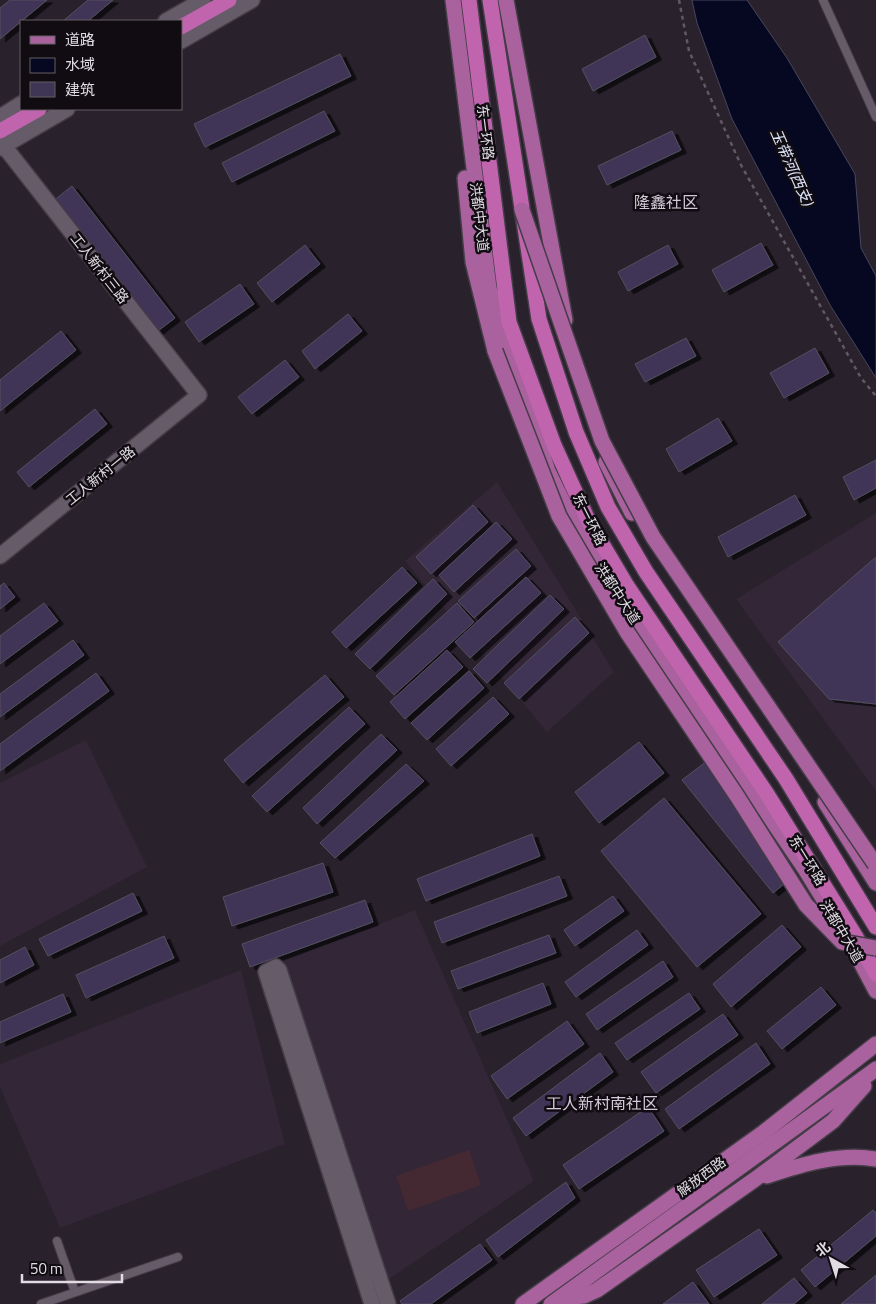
<svg xmlns="http://www.w3.org/2000/svg" width="876" height="1304" viewBox="0 0 876 1304" font-family="'Titillium Web','Noto Sans SC',sans-serif">
<defs>
<filter id="shadow"><feDropShadow dx="5.5" dy="3" stdDeviation="0" flood-color="#0009"/></filter>
</defs>
<rect width="100%" height="100%" fill="#29212c"/>
<!-- built -->
<g fill="#322637">
<path d="M497 482 614 672 547 732 405 561Z"/>
<path d="M876 513V791L736 599Z"/>
<path d="M86 740 147 867 0 946V783Z"/>
<path d="M415 910 534 1181 389 1279 284 961Z"/>
<path d="M241 970 285 1144 60 1228 0 1087V1064Z"/>
</g>
<!-- green -->
<path fill="#442933" d="M469 1150 481 1185 408 1211 396 1176Z"/>
<!-- water -->
<path fill="#060721" stroke="#48475c" d="M692 0H747L787 58 855 174 861 248 876 276V378L830 305 732 119 697 23Z"/>
<!-- building -->
<g fill="#3f3656" stroke="#53505e" filter="url(#shadow)">
<path d="M10 0H47L0 39V8Z"/>
<path d="M88 0H113L88 21H63Z"/>
<path d="M645 35 656 57 593 91 582 69Z"/>
<path d="M340 54 351 76 205 147 194 124Z"/>
<path d="M324 111 335 131 232 182 222 163Z"/>
<path d="M672 131 681 150 607 185 598 166Z"/>
<path d="M72 186 175 318 154 334 52 202Z"/>
<path d="M761 243 773 265 724 292 712 270Z"/>
<path d="M305 245 320 264 272 302 257 283Z"/>
<path d="M668 245 678 264 628 291 618 272Z"/>
<path d="M240 284 254 304 199 342 185 322Z"/>
<path d="M348 314 362 331 315 369 302 351Z"/>
<path d="M61 331 76 350 0 411V380Z"/>
<path d="M686 338 696 356 645 382 635 364Z"/>
<path d="M815 348 829 373 784 398 770 373Z"/>
<path d="M285 360 299 377 252 414 238 397Z"/>
<path d="M95 409 107 424 29 487 17 472Z"/>
<path d="M718 418 732 441 679 472 666 449Z"/>
<path d="M876 460V488L854 500 843 477Z"/>
<path d="M795 495 806 515 728 557 718 537Z"/>
<path d="M473 505 488 522 431 574 416 557Z"/>
<path d="M496 522 512 539 454 592 439 575Z"/>
<path d="M516 549 531 566 474 618 458 601Z"/>
<path d="M876 557V704L829 699 778 642Z"/>
<path d="M402 567 417 583 346 648 332 632Z"/>
<path d="M526 577 541 593 470 658 455 642Z"/>
<path d="M433 579 447 594 370 669 355 654Z"/>
<path d="M4 583 15 597 0 609V586Z"/>
<path d="M550 595 564 609 487 683 473 669Z"/>
<path d="M44 603 58 621 0 664V636Z"/>
<path d="M457 603 474 622 394 695 376 676Z"/>
<path d="M575 617 589 633 519 699 504 683Z"/>
<path d="M73 640 84 655 0 717V694Z"/>
<path d="M447 650 463 667 405 719 390 702Z"/>
<path d="M469 671 484 688 427 740 411 723Z"/>
<path d="M96 673 109 691 0 771V744Z"/>
<path d="M325 675 344 697 243 783 224 760Z"/>
<path d="M493 697 509 714 451 766 436 749Z"/>
<path d="M349 707 365 724 267 812 252 796Z"/>
<path d="M381 734 397 750 317 824 303 808Z"/>
<path d="M639 742 664 773 599 823 575 792Z"/>
<path d="M707 761 789 880 773 893 682 780Z"/>
<path d="M406 764 424 781 335 858 320 843Z"/>
<path d="M664 798 761 914 697 967 601 851Z"/>
<path d="M532 834 540 856 426 901 417 879Z"/>
<path d="M323 863 333 892 232 926 223 897Z"/>
<path d="M559 876 567 896 442 943 434 922Z"/>
<path d="M133 893 142 911 48 956 39 939Z"/>
<path d="M613 896 624 911 575 946 564 930Z"/>
<path d="M365 900 373 922 250 967 242 944Z"/>
<path d="M782 925 801 947 731 1007 713 984Z"/>
<path d="M637 930 648 945 576 997 565 982Z"/>
<path d="M549 935 556 953 458 989 451 971Z"/>
<path d="M164 936 174 958 86 998 76 975Z"/>
<path d="M25 947 34 965 0 983V960Z"/>
<path d="M663 961 673 977 597 1030 586 1014Z"/>
<path d="M543 983 551 1004 477 1033 469 1012Z"/>
<path d="M821 987 836 1005 782 1049 767 1031Z"/>
<path d="M689 993 700 1009 627 1060 615 1043Z"/>
<path d="M63 994 71 1012 0 1043V1022Z"/>
<path d="M723 1014 738 1035 656 1093 641 1072Z"/>
<path d="M567 1021 584 1044 507 1099 491 1076Z"/>
<path d="M756 1043 770 1064 679 1129 665 1109Z"/>
<path d="M600 1053 613 1072 526 1136 513 1118Z"/>
<path d="M648 1107 664 1131 579 1189 563 1165Z"/>
<path d="M566 1182 575 1198 498 1257 486 1240Z"/>
<path d="M873 1210 876 1213V1236L815 1287 801 1270Z"/>
<path d="M759 1229 777 1255 714 1297 696 1270Z"/>
<path d="M480 1244 492 1260 431 1304H402L400 1301Z"/>
<path d="M876 1275V1304H841Z"/>
<path d="M794 1278 807 1293 794 1304H762Z"/>
<path d="M693 1282 709 1304H663Z"/>
</g>
<g fill="none" stroke-linecap="round" stroke-linejoin="round">
<!-- service casing -->
<g stroke="#443c47" stroke-width="10">
<g id="service">
<path d="M823 0 876 117"/>
<path d="M57 1241 75 1292"/>
<path d="M41 1304 178 1257"/>
</g>
</g>
<!-- minor casing -->
<g stroke="#443c47" stroke-width="18">
<g id="minor">
<path d="M0 141 199 395 0 556"/>
<path d="M372 1304 266 972 276 967 279 970 388 1304"/>
</g>
</g>
<!-- tertiary casing -->
<g stroke="#443c47" stroke-width="18">
<g id="tertiary">
<path d="M166 21 203 0"/>
<path d="M181 41 252 0"/>
<path d="M0 117 21 104"/>
<path d="M0 148 67 109"/>
</g>
</g>
<!-- primary casing -->
<g stroke="#443c47" stroke-width="18">
<g id="primary">
<path d="M453 0 489 288 548 471 567 510 608 579 805 869 851 944 876 991"/>
<path d="M506 0 565 320"/>
<path d="M465 178 473 262 495 351"/>
<path d="M606 462 632 513"/>
<path d="M825 802 876 883"/>
<path d="M767 1176C803 1164 839 1153 876 1159"/>
<path d="M561 1298 584 1296 597 1290 754 1180 833 1121 864 1086"/>
<path d="M523 1304 764 1132 876 1044"/>
<path d="M551 1304 876 1069"/>
</g>
</g>
<!-- trunk casing -->
<g stroke="#443c47" stroke-width="18">
<g id="trunk">
<path d="M469 0 509 322 554 445 588 520 627 586 767 794 856 937 876 974"/>
<path d="M490 0 539 319 576 432 608 507 646 572 786 779 876 927"/>
<path d="M181 27 229 0"/>
<path d="M0 131 39 109"/>
</g>
</g>
<!-- path -->
<path stroke="#615a64" stroke-width="2.5" stroke-dasharray="4 4" stroke-linecap="butt" d="M679 0 689 51 741 165 861 378 876 396"/>
<!-- service -->
<use href="#service" stroke="#655b69" stroke-width="8"/>
<!-- minor -->
<use href="#minor" stroke="#655b69" stroke-width="15"/>
<!-- tertiary -->
<use href="#tertiary" stroke="#655b69" stroke-width="15"/>
<!-- primary -->
<use href="#primary" stroke="#a9629d" stroke-width="15"/>
<!-- trunk -->
<use href="#trunk" stroke="#c064ae" stroke-width="15"/>
<!-- primary-bridge casing -->
<g stroke="#443c47" stroke-width="18" stroke-linecap="butt">
<g id="primary-bridge">
<path d="M522 210 602 441 653 537 875 864"/>
<path d="M495 351 559 516 627 632 737 796 806 905 842 942 876 948"/>
</g>
</g>
<!-- primary-bridge -->
<use href="#primary-bridge" stroke="#a9629d" stroke-width="15"/>
</g>
<g text-anchor="middle" dominant-baseline="central" stroke-width="5" stroke-linejoin="round" paint-order="stroke">
<!-- street labels -->
<g font-size="14" fill="#e1dce4" stroke="#100c11">
<text transform="translate(486 132) rotate(83)">东一环路</text>
<text transform="translate(480 217) rotate(83)">洪都中大道</text>
<text transform="translate(100 268) rotate(52)">工人新村三路</text>
<text transform="translate(100 475) rotate(-39)">工人新村一路</text>
<text transform="translate(590 519) rotate(63)">东一环路</text>
<text transform="translate(618 593) rotate(57)">洪都中大道</text>
<text transform="translate(808 860) rotate(58)">东一环路</text>
<text transform="translate(842 931) rotate(59)">洪都中大道</text>
<text transform="translate(701 1176) rotate(-36)">解放西路</text>
</g>
<!-- water labels -->
<g font-size="15" font-style="italic" fill="#dbe1fa" stroke="#100c11">
<text transform="translate(792 167) rotate(66)">玉带河(西支)</text>
</g>
<!-- quarter labels -->
<g font-size="16" fill="#d5cad9" stroke="#100c11">
<text x="666" y="202">隆鑫社区</text>
<text x="602" y="1103">工人新村南社区</text>
</g>
</g>
<!-- legend -->
<rect x="20" y="20" width="162" height="90" fill="#100c11" stroke="#645f65"/>
<rect x="30" y="36" width="25" height="8" fill="#a9629d" stroke="#645f65"/>
<text x="65" y="45" font-size="15" fill="#e1dce4">道路</text>
<rect x="30" y="58" width="25" height="15" fill="#060721" stroke="#645f65"/>
<text x="65" y="70" font-size="15" fill="#e1dce4">水域</text>
<rect x="30" y="82" width="25" height="15" fill="#3f3656" stroke="#645f65"/>
<text x="65" y="95" font-size="15" fill="#e1dce4">建筑</text>
<!-- north arrow -->
<g transform="translate(831 1259) rotate(321)" stroke="#100c11" stroke-width="4" paint-order="stroke">
<path d="M0-4L9 19L0 12L-9 19Z" fill="#e1dce4"/>
<text y="-8" font-size="14" font-weight="bold" text-anchor="middle" fill="#e1dce4">北</text>
</g>
<!-- scale -->
<path d="M22 1274v8h100v-8" fill="none" stroke="#e1dce4" stroke-width="2.5"/>
<text x="30" y="1274" font-size="15" fill="#e1dce4" stroke="#100c11" stroke-width="4" paint-order="stroke">50 m</text>
</svg>
